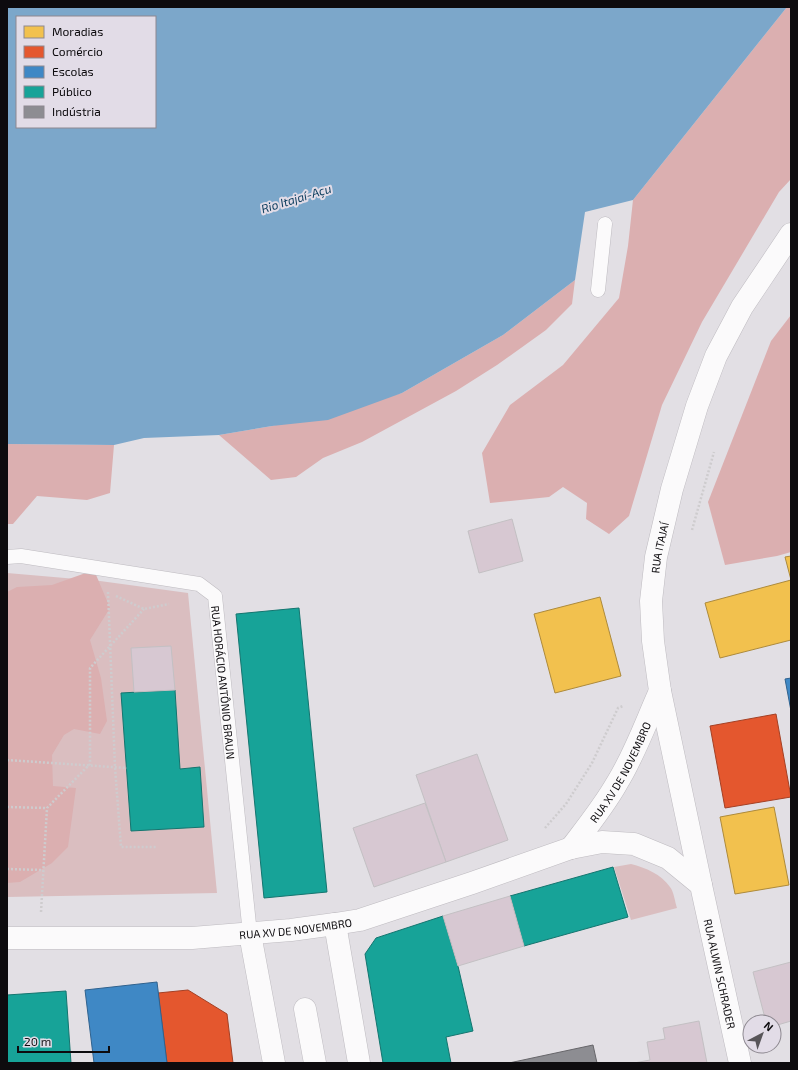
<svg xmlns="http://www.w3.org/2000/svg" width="798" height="1070" viewBox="0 0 798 1070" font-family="'Exo 2',sans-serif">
<rect width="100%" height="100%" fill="#e2dfe4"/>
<!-- green -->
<g fill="#dabec0">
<path d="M7 573 100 581 188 593 217 893 7 897Z"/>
<path d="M631 864C646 868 661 874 670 887 674 892 675 902 677 908L631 920 614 867Z"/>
</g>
<!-- forest -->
<g fill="#dbafb0">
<path d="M787 7H791V179L779 192 702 322 662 405 629 516 609 534 586 519 587 503 563 487 549 497 490 503 482 453 510 405 563 365 619 298 628 246 633 200Z"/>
<path d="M575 280 572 304 546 330 497 365 456 391 362 442 323 458 296 477 271 480 219 435 272 426 402 393 503 335Z"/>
<path d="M791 315V552L777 556 725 565 708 502 771 341Z"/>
<path d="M7 444 114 445 110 493 87 500 37 496 13 524H7Z"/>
<path d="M94 570 110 608 90 640 101 678 107 721 100 734 74 729 64 735 52 755 53 786 76 788 68 847 52 863 20 882 7 883V592L17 587 52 585Z"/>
</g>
<!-- water -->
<path fill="#7ca7ca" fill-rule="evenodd" d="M7 7H787L633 200 585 212 575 280 503 335 402 393 328 420 272 426 219 435 144 438 114 445 7 444ZM17 17H155V127H17Z"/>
<!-- homes -->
<g fill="#f2c14e" stroke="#ad8a3b">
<path d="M791 556V640L720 658 705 603 791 580 785 557Z"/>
<path d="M600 597 621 676 555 693 534 614Z"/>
<path d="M774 807 789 885 735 894 720 817Z"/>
</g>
<!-- shops -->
<g fill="#e4572e" stroke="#a44024">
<path d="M776 714 791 797 725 808 710 726Z"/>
<path d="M188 990 227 1014 233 1063H167L158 993Z"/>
</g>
<!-- schools -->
<g fill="#3f88c5" stroke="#30628e">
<path d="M791 678V711L785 679Z"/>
<path d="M157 982 167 1063H94L85 990Z"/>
</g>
<!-- public -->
<g fill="#17a398" stroke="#14756f">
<path d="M299 608 327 892 264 898 236 614Z"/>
<path d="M175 690 180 769 200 767 204 827 131 831 121 693Z"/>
<path d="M613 867 628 917 524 946 510 896Z"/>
<path d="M443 916 458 966 473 1031 446 1037 451 1063H383L365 954 376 938Z"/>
<path d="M66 991 71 1063H7V995Z"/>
</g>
<!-- industry -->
<path fill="#8d8d92" stroke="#67666a" d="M593 1045 597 1063H509Z"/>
<!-- building -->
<g fill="#d7c8d2" stroke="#c3c0c3">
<path d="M512 519 523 561 479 573 468 531Z"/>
<path d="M171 646 175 690 134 692 131 648Z"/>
<path d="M477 754 508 840 446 862 416 775Z"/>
<path d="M425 803 446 862 374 887 353 828Z"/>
<path d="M510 896 524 946 458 966 443 916Z"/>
<path d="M791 962V1021L774 1026V1022H766L753 972Z"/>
<path d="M699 1021 707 1063H634L650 1060 647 1042 665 1039 663 1028Z"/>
</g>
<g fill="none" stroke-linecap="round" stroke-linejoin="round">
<!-- lane casing -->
<g stroke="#bebbc0" stroke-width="15">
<g id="lane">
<path d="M598 290 605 224"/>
<path id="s1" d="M7 557 21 556 199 584 215 596 250 934"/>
</g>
</g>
<!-- street casing -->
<g stroke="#bebbc0" stroke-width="23">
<path id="street" d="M305 1009 315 1063"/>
</g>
<!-- secondary casing -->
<g stroke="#bebbc0" stroke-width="23">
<g id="secondary">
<path id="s2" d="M701 885 660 691 653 641 651 601 656 557 672 489 697 406 716 356 742 307 791 234"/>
<path d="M335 924 359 1063"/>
<path d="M250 934 274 1063"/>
</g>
</g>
<!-- primary casing -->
<g stroke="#bebbc0" stroke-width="23">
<g id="primary">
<path id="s3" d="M571 848C587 827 604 806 617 783 635 754 646 722 660 691"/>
<path id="s4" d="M7 938H192L291 930 335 924 360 920 472 883 571 848 602 842 634 844 668 858 701 885 740 1063"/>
</g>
</g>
<!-- path -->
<g stroke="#ceccce" stroke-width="2.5" stroke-dasharray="2 2" stroke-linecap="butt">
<path d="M692 530 714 452"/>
<path d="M108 592 115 767 121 847H157"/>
<path d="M116 596 144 609 169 604"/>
<path d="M7 760 127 768"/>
<path d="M7 807 47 808"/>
<path d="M545 828 566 804 592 763 618 708 623 706"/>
<path d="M7 869 42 870"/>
<path d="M41 912 47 808 90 764V668L144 609"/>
</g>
<!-- lane -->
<use href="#lane" stroke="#fbfafb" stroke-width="14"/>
<!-- street -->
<use href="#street" stroke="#fbfafb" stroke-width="22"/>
<!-- secondary -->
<use href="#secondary" stroke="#fbfafb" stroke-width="22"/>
<!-- primary -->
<use href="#primary" stroke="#fbfafb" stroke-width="22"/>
</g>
<g text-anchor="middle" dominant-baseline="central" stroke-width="4" stroke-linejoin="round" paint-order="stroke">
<!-- street labels -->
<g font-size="11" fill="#0d0b0e" stroke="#e2dce7">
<text stroke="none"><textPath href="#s2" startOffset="343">RUA ITAJAÍ</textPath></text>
<text stroke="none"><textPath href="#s1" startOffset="301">RUA HORÁCIO ANTÔNIO BRAUN</textPath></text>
<text stroke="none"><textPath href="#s3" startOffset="91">RUA XV DE NOVEMBRO</textPath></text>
<text stroke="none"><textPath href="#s4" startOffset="289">RUA XV DE NOVEMBRO</textPath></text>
<text stroke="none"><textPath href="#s4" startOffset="811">RUA ALWIN SCHRADER</textPath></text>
</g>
<!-- water labels -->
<g font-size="12" font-style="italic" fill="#083a5b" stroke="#e2dce7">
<text transform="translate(296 198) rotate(-17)">Rio Itajaí-Açu</text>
</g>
</g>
<!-- border -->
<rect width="798" height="1070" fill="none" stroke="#0d0b0e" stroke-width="16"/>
<!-- legend -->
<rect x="16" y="16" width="140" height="112" fill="#e2dce7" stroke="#8d8890"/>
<rect x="24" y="26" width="20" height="12" fill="#f2c14e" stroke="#8d8890"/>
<text x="52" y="36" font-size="12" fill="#0d0b0e">Moradias</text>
<rect x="24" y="46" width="20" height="12" fill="#e4572e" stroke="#8d8890"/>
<text x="52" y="56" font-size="12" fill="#0d0b0e">Comércio</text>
<rect x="24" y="66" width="20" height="12" fill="#3f88c5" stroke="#8d8890"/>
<text x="52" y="76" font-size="12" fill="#0d0b0e">Escolas</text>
<rect x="24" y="86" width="20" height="12" fill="#17a398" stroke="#8d8890"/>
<text x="52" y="96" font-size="12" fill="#0d0b0e">Público</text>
<rect x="24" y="106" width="20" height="12" fill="#8d8d92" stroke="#8d8890"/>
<text x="52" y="116" font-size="12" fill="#0d0b0e">Indústria</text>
<!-- north arrow -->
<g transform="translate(762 1034) rotate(41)"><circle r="19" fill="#e2dce7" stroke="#8d8890"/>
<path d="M0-3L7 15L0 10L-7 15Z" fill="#585559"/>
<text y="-6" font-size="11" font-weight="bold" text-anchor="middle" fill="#0d0b0e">N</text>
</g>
<!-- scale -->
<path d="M18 1046v6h91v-6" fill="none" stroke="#0d0b0e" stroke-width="2"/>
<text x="24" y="1046" font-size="12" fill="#0d0b0e" stroke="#e2dce7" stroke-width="3" paint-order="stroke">20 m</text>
</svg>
